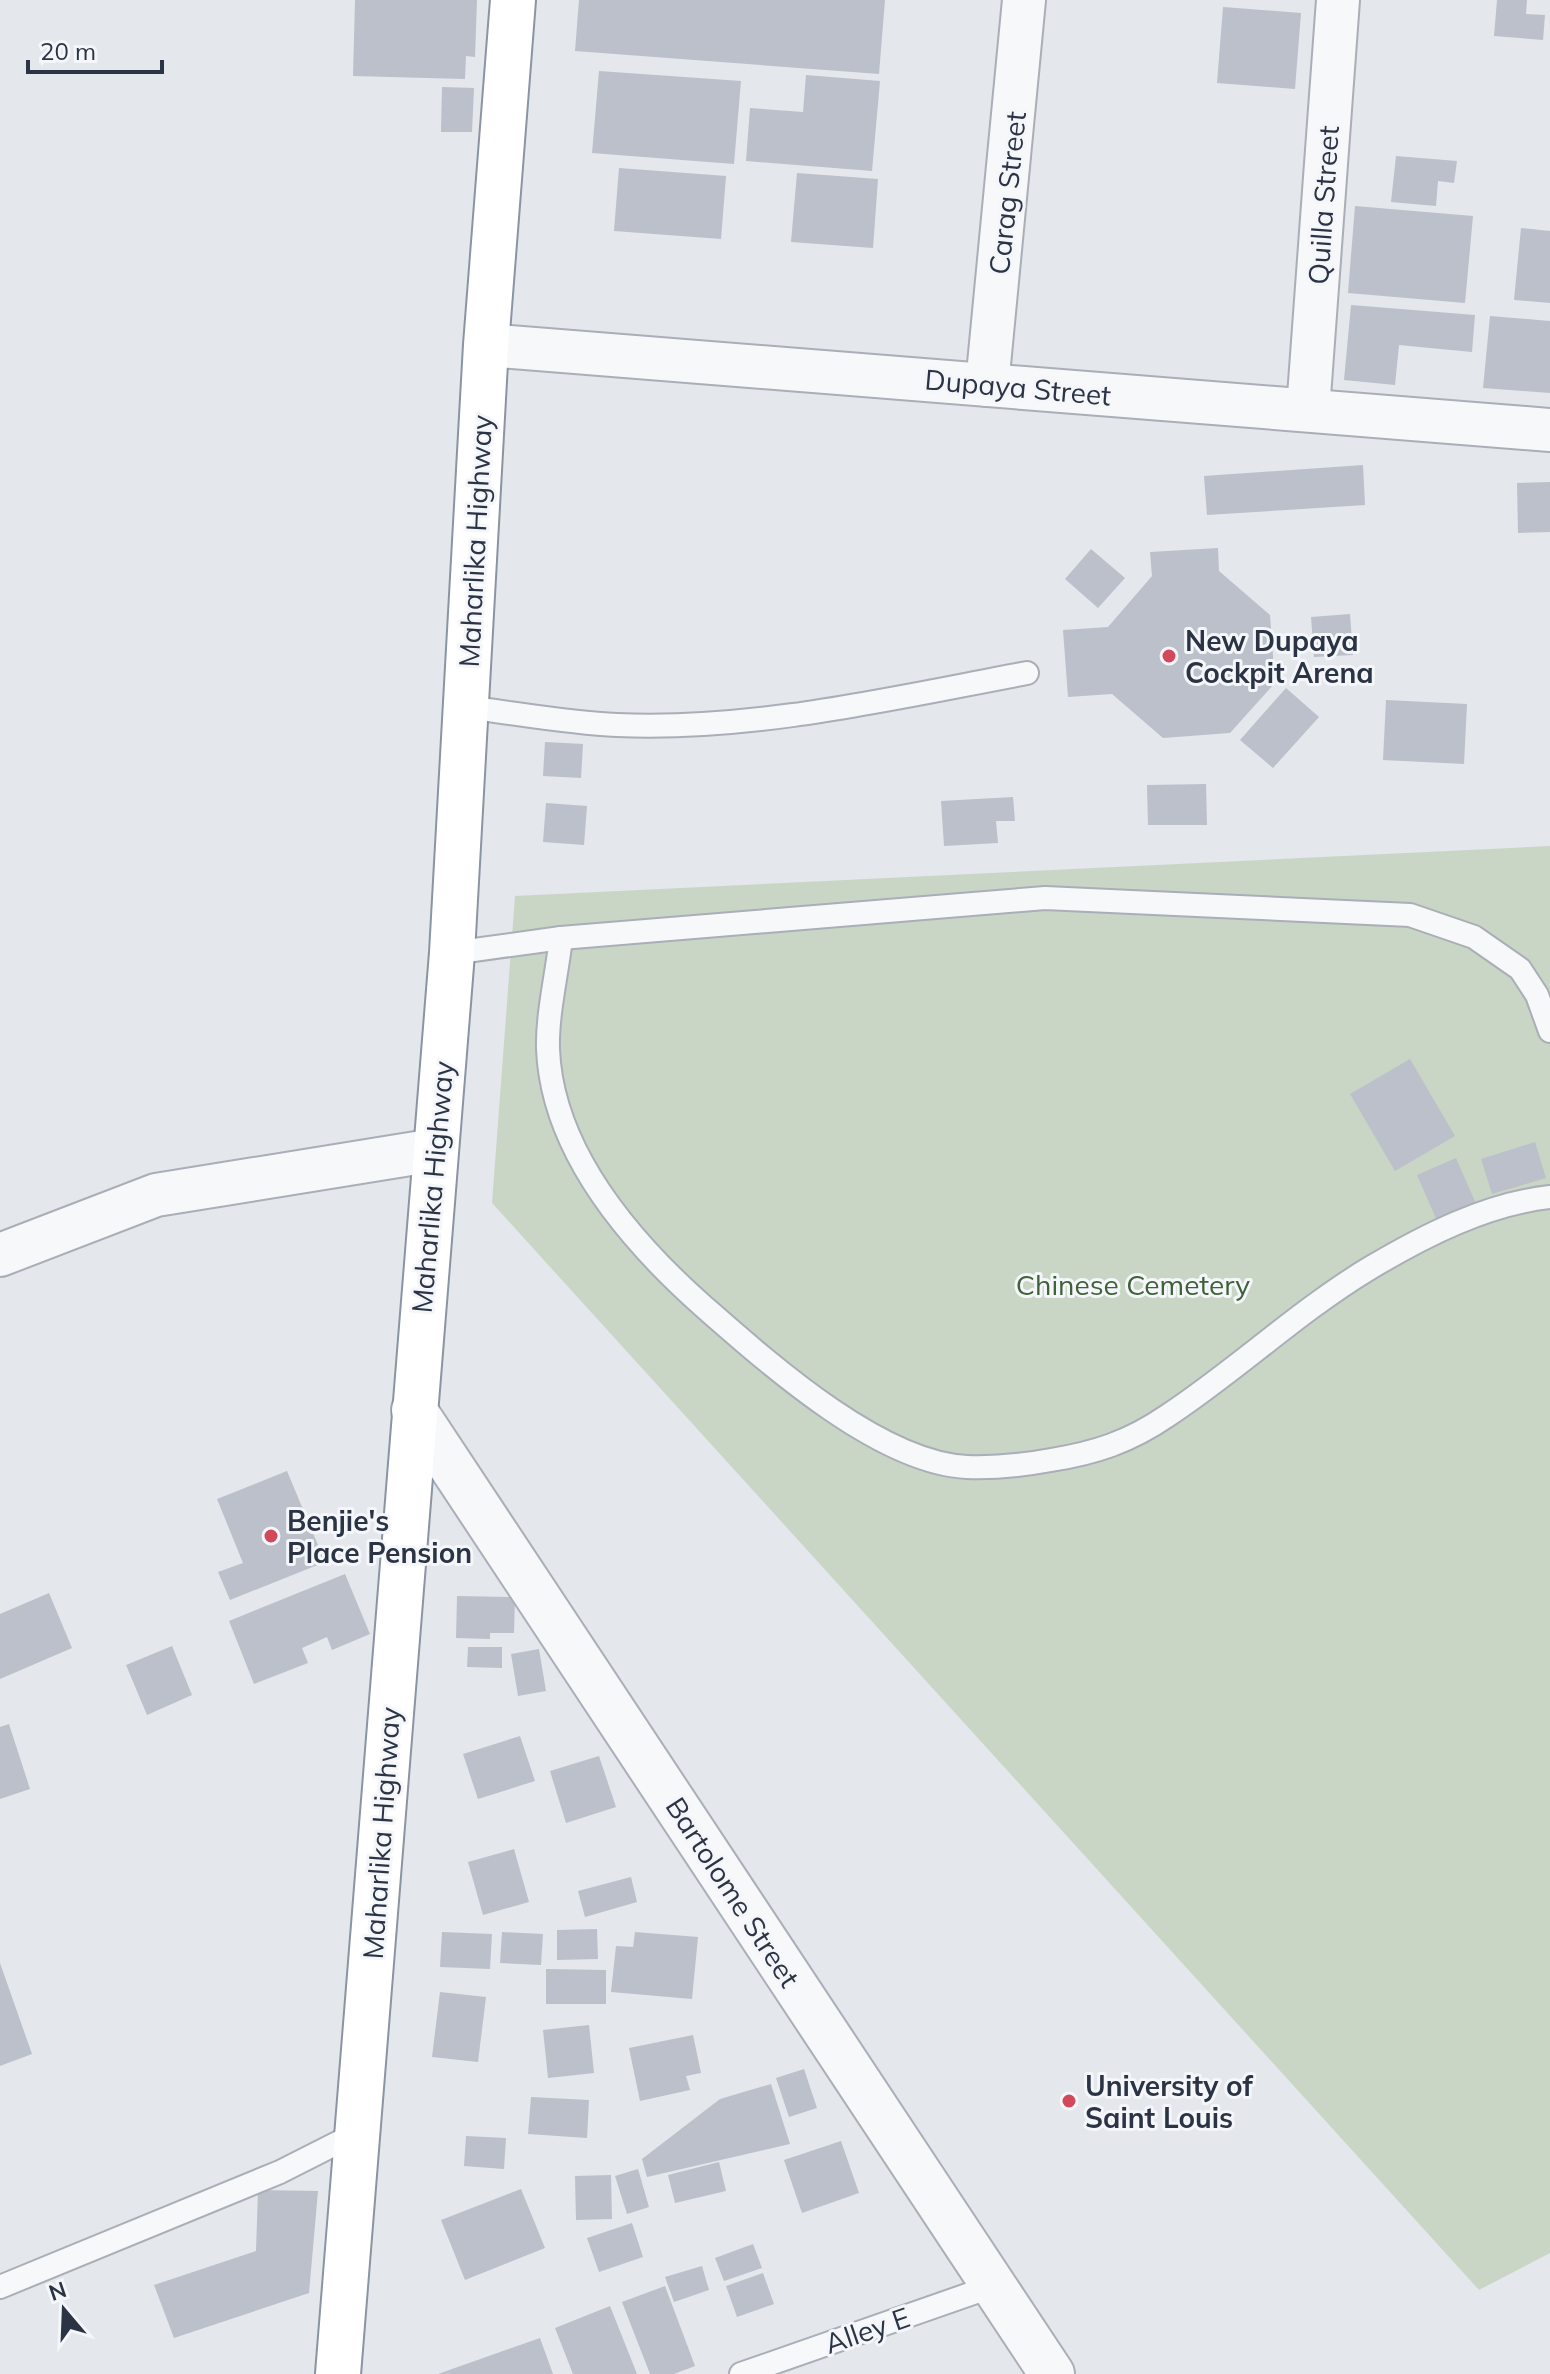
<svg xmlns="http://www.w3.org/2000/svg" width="1550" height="2374" viewBox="0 0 1550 2374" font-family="Mulish,sans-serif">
<rect width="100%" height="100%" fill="#e4e7ec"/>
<!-- green -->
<path fill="#c9d6c5" d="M1550 846V2253L1479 2290 492 1203 515 896Z"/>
<!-- building -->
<g fill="#bbc0ca">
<path d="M355 0H477L475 57 466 56 465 79 353 76Z"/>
<path d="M579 0H885L879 74 575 51Z"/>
<path d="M1497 0H1527L1526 14 1545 15 1543 40 1494 36Z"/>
<path d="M1223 7 1301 13 1295 89 1217 83Z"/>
<path d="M599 71 741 81 734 164 592 153Z"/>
<path d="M806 75 880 81 872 171 746 161 750 108 803 112Z"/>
<path d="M442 87 474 88 472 132H441Z"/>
<path d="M1396 156 1457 161 1454 183 1438 181 1436 206 1391 202Z"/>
<path d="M619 168 726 176 721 239 614 231Z"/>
<path d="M797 173 878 179 873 248 791 242Z"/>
<path d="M1355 206 1473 216 1465 303 1348 293Z"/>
<path d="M1521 228 1550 231V303L1514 300Z"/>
<path d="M1351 305 1475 315 1472 352 1399 345 1395 385 1344 380Z"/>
<path d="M1490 316 1550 321V393L1483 388Z"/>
<path d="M1363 465 1365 505 1207 515 1204 476Z"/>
<path d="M1550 482V532L1518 533 1517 483Z"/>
<path d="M1218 548 1219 571 1270 615 1275 683 1230 733 1163 738 1112 694 1068 697 1063 630 1108 627 1152 576 1150 552Z"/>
<path d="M1091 549 1125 578 1098 608 1065 579Z"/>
<path d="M1350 614 1353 655 1314 657 1311 617Z"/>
<path d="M1286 688 1319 717 1273 768 1240 740Z"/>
<path d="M1386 700 1467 704 1464 764 1383 760Z"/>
<path d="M545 742 583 744 581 778 543 776Z"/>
<path d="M1206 784 1207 825H1148L1147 785Z"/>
<path d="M1013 797 1015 821H996L998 843 944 846 941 801Z"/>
<path d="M546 803 587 806 584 845 543 842Z"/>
<path d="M1410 1059 1455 1136 1395 1171 1350 1094Z"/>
<path d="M1535 1142 1546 1178 1492 1194 1481 1159Z"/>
<path d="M1456 1158 1477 1206 1438 1223 1417 1175Z"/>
<path d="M287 1471 325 1562 230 1600 218 1572 243 1563 217 1499Z"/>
<path d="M345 1574 370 1634 332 1650 327 1637 302 1648 308 1663 254 1684 229 1621Z"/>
<path d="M49 1593 72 1648 0 1679V1614Z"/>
<path d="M457 1596 515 1597 514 1633H490V1639L456 1638Z"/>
<path d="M172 1646 192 1695 147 1715 126 1665Z"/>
<path d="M468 1647H502V1668L467 1667Z"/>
<path d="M539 1649 546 1691 518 1696 511 1654Z"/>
<path d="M9 1724 30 1789 0 1799V1727Z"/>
<path d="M520 1736 535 1781 478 1799 463 1754Z"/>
<path d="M599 1756 616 1807 566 1823 550 1771Z"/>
<path d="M514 1849 529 1902 483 1915 468 1862Z"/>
<path d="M631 1877 637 1902 585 1917 578 1891Z"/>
<path d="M597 1929 598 1959 557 1960V1930Z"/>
<path d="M442 1932 492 1934 490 1969 440 1967Z"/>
<path d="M502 1932 543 1934 541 1965 500 1963Z"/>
<path d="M635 1932 698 1937 692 1999 611 1992 616 1946 633 1947Z"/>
<path d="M0 1963 32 2054 0 2066Z"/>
<path d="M546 1969 606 1970V2004H546Z"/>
<path d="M440 1992 486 1997 478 2062 432 2057Z"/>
<path d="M589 2025 594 2073 548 2078 543 2030Z"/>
<path d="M693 2035 701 2073 686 2076 690 2090 640 2101 629 2048Z"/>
<path d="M804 2069 817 2108 789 2117 776 2078Z"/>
<path d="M771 2084 790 2144 647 2177 642 2159 720 2099Z"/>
<path d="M531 2097 589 2100 587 2138 528 2134Z"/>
<path d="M466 2136 506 2138 504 2169 464 2166Z"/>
<path d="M841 2141 859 2193 802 2213 784 2160Z"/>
<path d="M719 2162 726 2191 675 2203 668 2175Z"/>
<path d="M638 2169 649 2207 627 2214 615 2176Z"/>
<path d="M611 2175 612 2219 576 2220 575 2176Z"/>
<path d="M521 2189 545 2248 465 2280 441 2220Z"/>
<path d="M258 2190 318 2191 309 2293 174 2338 154 2285 256 2251Z"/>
<path d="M632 2223 643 2257 599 2272 587 2238Z"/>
<path d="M753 2244 762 2268 724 2281 715 2258Z"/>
<path d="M702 2266 709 2290 674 2302 665 2277Z"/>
<path d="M763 2273 774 2304 737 2317 726 2286Z"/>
<path d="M665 2286 695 2366 674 2374H650L622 2302Z"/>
<path d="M610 2306 637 2374H573L555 2328Z"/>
<path d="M540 2338 553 2374H438Z"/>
</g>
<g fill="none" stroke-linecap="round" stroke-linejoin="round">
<!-- service casing -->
<g stroke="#a9aeb7" stroke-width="26">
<g id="service">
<path d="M465 707C515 713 566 723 617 725 754 731 893 698 1027 673"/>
<path d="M561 938C557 974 547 1014 548 1049 552 1151 631 1242 703 1306 767 1362 879 1463 967 1467 994 1468 1024 1465 1051 1460 1095 1453 1129 1442 1167 1416 1237 1370 1297 1312 1370 1268 1424 1236 1486 1204 1550 1197"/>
<path d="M452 953 561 938 1045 898 1410 915 1474 937 1520 969 1537 995 1550 1031"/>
<path d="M0 2287 280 2172 357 2133"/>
<path d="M741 2374 993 2286"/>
</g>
</g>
<!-- minor casing -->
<g stroke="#a9aeb7" stroke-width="46">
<g id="minor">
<path d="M486 345 1550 430"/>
<path d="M987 385 1024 0"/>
<path d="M1308 410 1338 0"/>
<path d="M0 1255 156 1195 435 1150"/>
</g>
</g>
<!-- tertiary casing -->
<g stroke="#a9aeb7" stroke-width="48">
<path id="tertiary" d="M414 1410 1052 2374"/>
</g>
<!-- trunk casing -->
<g stroke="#8b94a3" stroke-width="48">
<path id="trunk" d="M338 2374 452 953 486 345 513 0"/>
</g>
<!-- service -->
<use href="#service" stroke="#f7f8fa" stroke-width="22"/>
<!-- minor -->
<use href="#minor" stroke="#f7f8fa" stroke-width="42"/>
<!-- tertiary -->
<use href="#tertiary" stroke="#f7f8fa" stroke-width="44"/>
<!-- trunk -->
<use href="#trunk" stroke="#fff" stroke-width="44"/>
</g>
<!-- markers -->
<g fill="#d1495b" stroke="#f4f6f9" stroke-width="3">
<circle cx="1169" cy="656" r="8"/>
<circle cx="271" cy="1536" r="8"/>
<circle cx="1069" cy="2101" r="8"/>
</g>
<g text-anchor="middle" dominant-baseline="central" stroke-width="6" stroke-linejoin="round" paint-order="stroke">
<!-- street labels -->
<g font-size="28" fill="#2b3445" stroke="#f4f6f9">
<text transform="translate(1007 193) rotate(-84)">Carag Street</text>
<text transform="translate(1323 205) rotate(-86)">Quilla Street</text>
<text transform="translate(1018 387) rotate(5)">Dupaya Street</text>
<text transform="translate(475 541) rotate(-87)">Maharlika Highway</text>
<text transform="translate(432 1187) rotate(-85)">Maharlika Highway</text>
<text transform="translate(381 1833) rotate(-86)">Maharlika Highway</text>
<text transform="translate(733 1892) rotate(57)">Bartolome Street</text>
<text transform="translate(867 2330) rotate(-19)">Alley E</text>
</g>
<!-- poi labels -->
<g font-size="28" font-weight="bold" fill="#2b3445" stroke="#f4f6f9" text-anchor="start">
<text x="1185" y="640">New Dupaya<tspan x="1185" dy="32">Cockpit Arena</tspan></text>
<text x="287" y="1520">Benjie's<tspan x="287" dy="32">Place Pension</tspan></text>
<text x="1085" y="2085">University of<tspan x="1085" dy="32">Saint Louis</tspan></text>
</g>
<!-- park labels -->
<g font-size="28" fill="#3f6138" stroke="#f4f6f9">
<text x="1133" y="1284">Chinese Cemetery</text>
</g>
</g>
<!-- north arrow -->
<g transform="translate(64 2310) rotate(341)" stroke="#f4f6f9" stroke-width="6" paint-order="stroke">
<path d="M0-6L14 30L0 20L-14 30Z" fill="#2b3445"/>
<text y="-12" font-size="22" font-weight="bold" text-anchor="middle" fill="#2b3445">N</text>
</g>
<!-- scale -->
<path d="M28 60v12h134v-12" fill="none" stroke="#2b3445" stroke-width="4"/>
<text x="40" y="60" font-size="24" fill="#2b3445" stroke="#f4f6f9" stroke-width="6" paint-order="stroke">20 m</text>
</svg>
